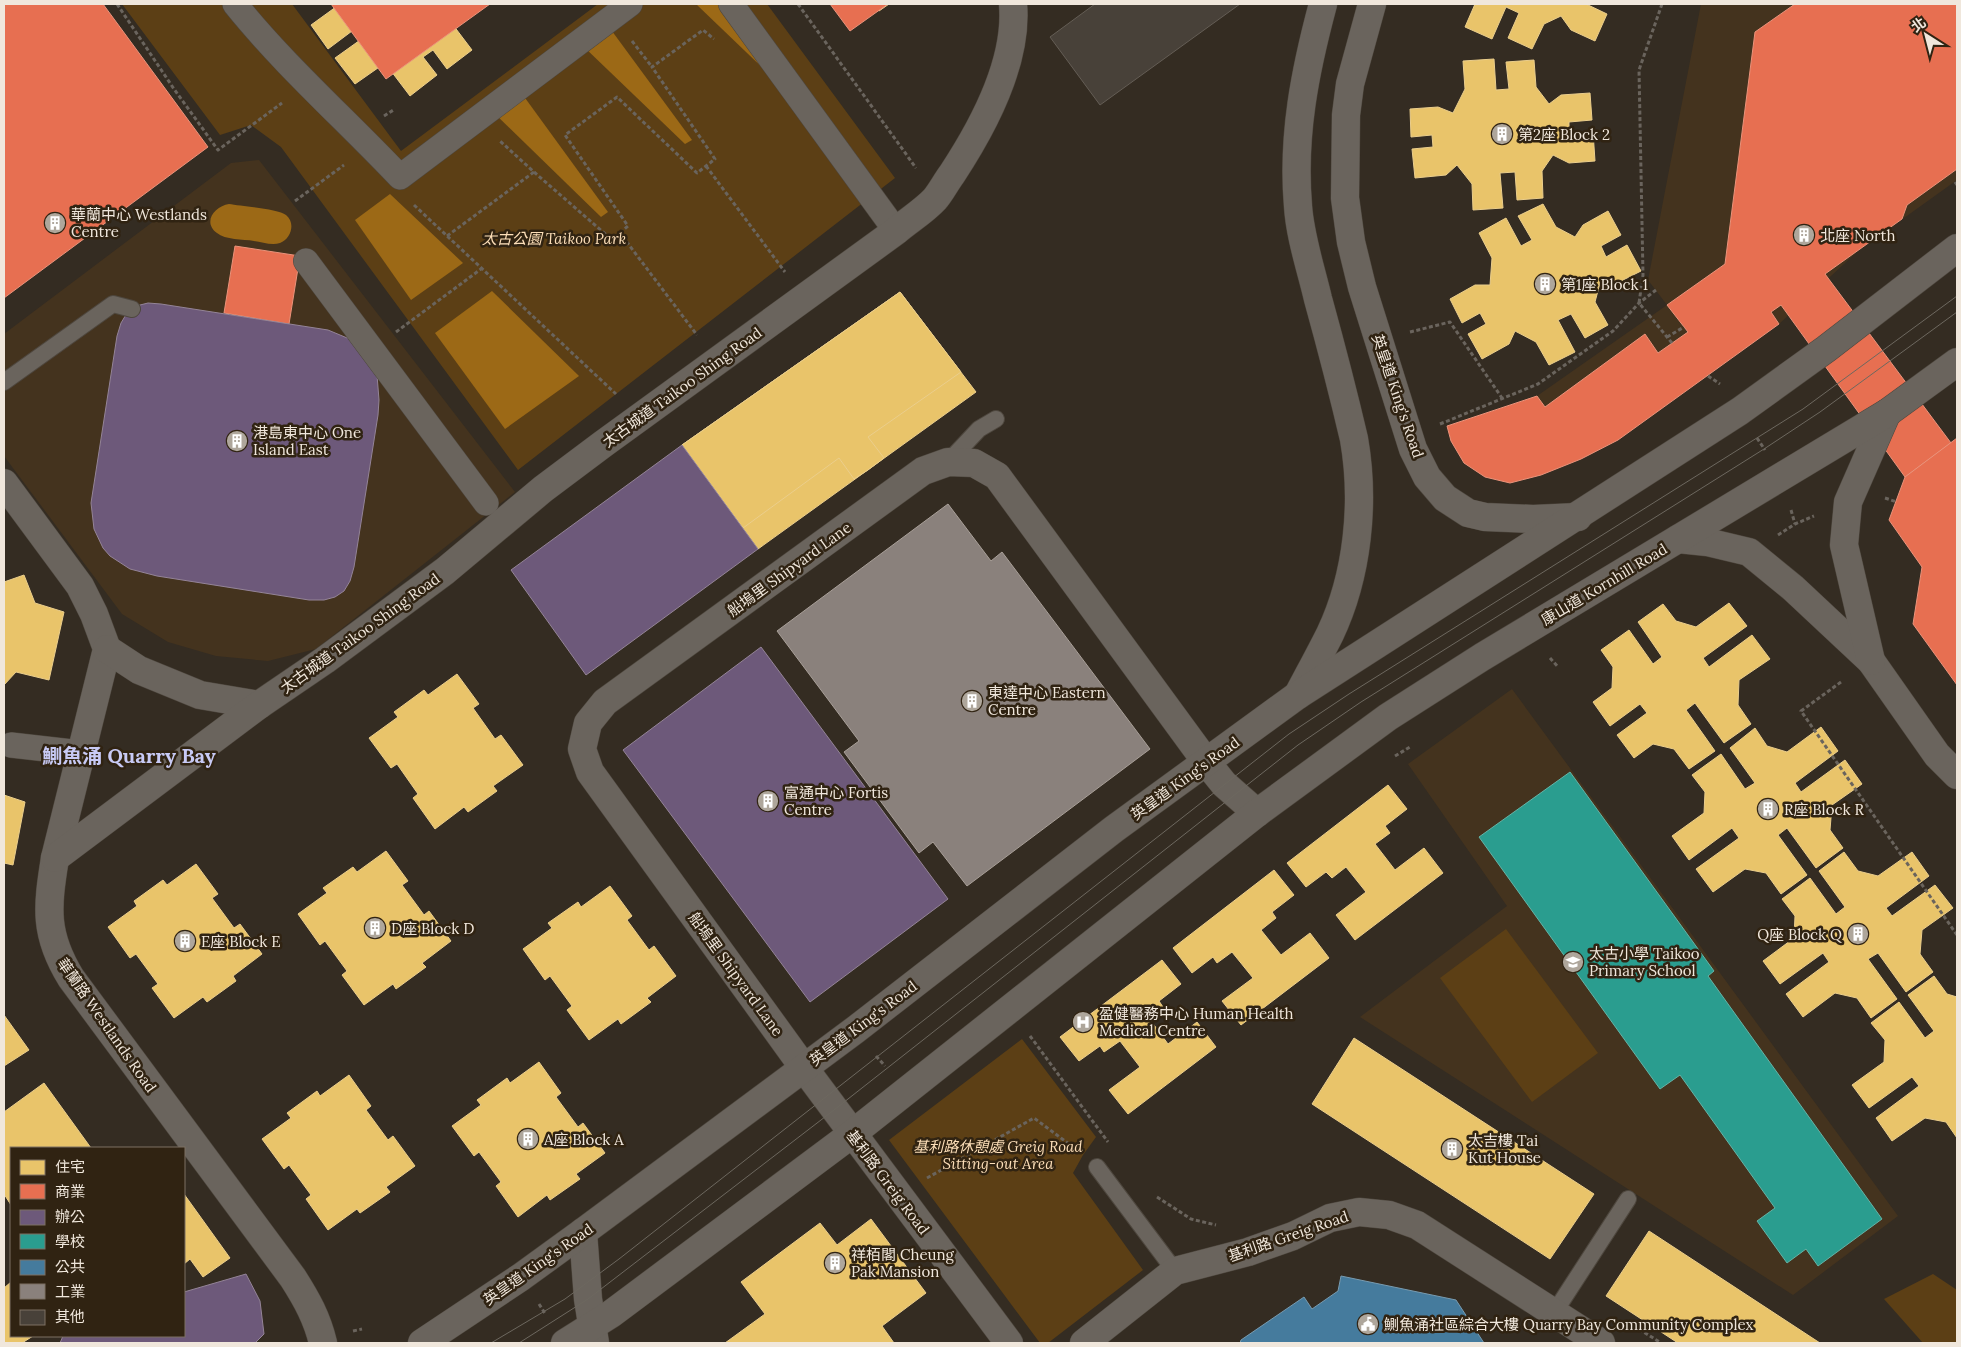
<svg xmlns="http://www.w3.org/2000/svg" width="1961" height="1347" viewBox="0 0 1961 1347" font-family="Lora,'Noto Sans TC',serif">
<rect width="100%" height="100%" fill="#342c22"/>
<!-- built -->
<g fill="#44331e">
<path d="M1701 4H1957V180L1858 251 1779 324 1618 440 1581 459 1541 475 1510 483 1485 477 1464 463 1451 441 1447 426 1537 396 1667 305 1648 280Z"/>
<path d="M259 160 515 492 316 649 268 661 216 656 168 642 122 614 4 456V334L231 163Z"/>
<path d="M1512 689 1898 1216 1793 1295 1360 1017 1507 906 1408 764Z"/>
</g>
<!-- green -->
<g fill="#5c3f15">
<path d="M122 4H292L401 151 598 4H767L895 178 518 470 281 147 251 125 220 135Z"/>
<path d="M1506 929 1598 1053 1532 1102 1440 978Z"/>
<path d="M1022 1039 1096 1137 1083 1155 1073 1173 1143 1270 1048 1343H1040L889 1140Z"/>
<path d="M1933 1274 1957 1290V1343H1923L1884 1299Z"/>
</g>
<!-- water -->
<g fill="#9c6916">
<path d="M696 4H728L768 73Z"/>
<path d="M609 27 692 140 685 144 583 46Z"/>
<path d="M520 91 608 212 601 217 492 111Z"/>
<path d="M390 194 463 263 411 300 355 220Z"/>
<path d="M229 204C241 206 278 209 286 215 296 223 291 239 280 243 272 246 262 242 254 241 243 239 225 240 217 233 202 222 215 206 229 204Z"/>
<path d="M492 291 579 376 505 429 435 333Z"/>
</g>
<!-- homes -->
<g fill="#e9c46a" stroke="#ebce8c">
<path d="M340 4H464L447 17 472 50 447 69 433 50 423 57 437 75 410 96 385 63 355 84 335 58 363 38 356 28 328 49 311 25Z"/>
<path d="M874 4H889L879 11Z"/>
<path d="M1475 4H1586L1607 14 1595 41 1571 30 1561 16 1544 24 1532 49 1508 38 1519 13 1506 7 1492 39 1465 27Z"/>
<path d="M1494 59 1496 90 1509 89 1506 62 1534 60 1536 87 1549 104 1561 95 1590 93 1592 120 1569 122V134L1593 132 1595 161 1569 163 1553 155 1542 171 1543 198 1517 200 1515 172 1500 173 1503 208 1473 210 1472 184 1457 165 1446 175 1415 178 1412 149 1433 147 1432 135 1411 137 1410 109 1438 107 1453 113 1465 89 1463 61Z"/>
<path d="M1543 204 1556 227 1575 237 1583 225 1608 211 1621 235 1601 246 1606 257 1627 245 1641 271 1617 283H1600L1595 302 1608 325 1585 338 1571 314 1558 320 1575 352 1549 365 1536 342 1515 331 1509 344 1482 359 1468 334 1486 324 1480 313 1462 323 1450 299 1475 285H1490L1492 258 1479 233 1506 218 1521 246 1532 240 1518 216Z"/>
<path d="M900 292 976 392 758 549 682 445Z"/>
<path d="M900 292 961 372 868 437 884 458 868 470 854 479 839 458 743 528 682 445Z"/>
<path d="M641 490 653 508 642 516 653 531 680 512 677 508 699 492 722 523 699 540 708 552 669 579 660 567 638 583 647 596 609 624 600 612 577 628 554 597 577 581 580 585 606 566 595 550 584 558 571 541Z"/>
<path d="M24 575 35 603 64 612 49 680 16 672 4 685V582Z"/>
<path d="M1729 603 1747 626 1703 658 1709 667 1752 635 1770 659 1739 680 1738 705 1751 724 1724 743 1695 703 1686 710 1715 751 1689 769 1674 749 1653 744 1634 758 1617 735 1647 713 1640 704 1610 726 1593 702 1612 688 1613 667 1601 650 1629 630 1653 664 1662 657 1638 622 1663 604 1676 621 1696 627Z"/>
<path d="M457 674 479 704 473 708 495 739 501 735 523 765 493 786 497 791 468 812 464 807 435 829 413 798 418 794 397 764 391 768 369 738 398 717 394 712 424 690 428 695Z"/>
<path d="M1821 727 1838 751 1795 783 1801 792 1845 760 1862 784 1832 805 1830 830 1843 848 1816 868 1787 828 1778 835 1807 875 1781 894 1766 873 1745 869 1713 892 1696 869 1739 838 1732 828 1689 860 1672 836 1704 813 1705 792 1692 775 1721 754 1745 789 1755 783 1730 748 1755 728 1767 746 1787 752Z"/>
<path d="M1388 785 1407 809 1385 826 1390 833 1375 844 1395 870 1424 848 1443 873 1355 940 1336 915 1366 892 1346 867 1332 878 1326 872 1306 887 1287 863Z"/>
<path d="M4 795 25 802 13 865 4 863Z"/>
<path d="M386 851 408 881 402 885 424 915 429 911 451 941 422 963 426 967 396 989 393 984 364 1005 342 975 347 971 325 941 320 945 298 914 327 893 323 888 353 867 357 872Z"/>
<path d="M1844 852 1858 871 1878 876 1912 852 1929 876 1886 908 1892 916 1935 885 1953 908 1922 930 1920 954 1933 972 1906 992 1878 953 1868 959 1897 999 1871 1018 1857 998 1835 993 1803 1017 1786 994 1829 962 1823 953 1780 984 1763 961 1794 938 1795 916 1782 899 1810 878 1836 914 1845 907 1819 871Z"/>
<path d="M196 864 218 894 212 898 234 928 240 924 262 954 233 976 236 981 207 1002 203 997 174 1018 152 988 158 984 136 954 130 958 108 927 137 906 134 901 163 880 167 885Z"/>
<path d="M1274 870 1294 895 1272 912 1276 918 1261 930 1281 955 1310 933 1329 958 1241 1025 1222 1001 1253 978 1232 952 1217 963 1213 957 1192 973 1173 948Z"/>
<path d="M610 886 632 916 627 920 649 950 654 946 676 976 647 998 651 1002 621 1024 618 1019 589 1040 567 1010 572 1006 550 976 545 980 523 949 552 928 548 923 578 902 581 907Z"/>
<path d="M1162 960 1181 984 1159 1001 1163 1007 1149 1018 1168 1044 1197 1022 1216 1047 1128 1114 1109 1090 1140 1067 1120 1041 1104 1052 1100 1046 1079 1061 1060 1037Z"/>
<path d="M1934 976 1947 994 1957 997V1138L1946 1122 1925 1118 1892 1141 1876 1118 1919 1086 1912 1077 1869 1108 1852 1085 1884 1062 1885 1040 1871 1023 1899 1002 1925 1038 1934 1031 1908 995Z"/>
<path d="M4 1015 29 1050 4 1066Z"/>
<path d="M1354 1038 1594 1194 1550 1259 1312 1104Z"/>
<path d="M539 1062 561 1093 556 1097 578 1127 583 1123 605 1153 576 1174 580 1179 550 1200 547 1195 518 1217 496 1186 501 1182 479 1152 474 1156 452 1126 481 1105 477 1100 507 1078 510 1083Z"/>
<path d="M349 1075 371 1106 366 1110 388 1140 393 1136 415 1166 386 1187 390 1192 360 1213 357 1209 328 1230 306 1199 311 1195 289 1165 284 1169 262 1139 291 1118 287 1113 317 1091 320 1096Z"/>
<path d="M44 1083 91 1148H11V1205L4 1194V1112Z"/>
<path d="M184 1194 230 1258 203 1277 190 1259 184 1264Z"/>
<path d="M871 1219 926 1293 882 1326 894 1343H725L765 1314 741 1282 820 1223 837 1245Z"/>
<path d="M1649 1231 1820 1343H1678L1606 1296Z"/>
<path d="M11 1282V1336H33L22 1343H4V1288Z"/>
</g>
<!-- shops -->
<g fill="#e76f51" stroke="#ea937b">
<path d="M4 4H103L208 147 4 298Z"/>
<path d="M331 4H490L386 79Z"/>
<path d="M830 4H888L850 31Z"/>
<path d="M1795 4H1957V169L1907 205 1902 219 1825 274 1951 443 1905 477 1781 305 1771 312 1779 324 1618 440 1581 459 1541 475 1510 483 1485 477 1464 463 1451 441 1447 426 1537 396 1545 407 1645 334 1658 353 1688 332 1667 305 1725 264 1755 32Z"/>
<path d="M235 246 300 256 289 324 224 313Z"/>
<path d="M1957 438V685L1913 624 1922 567 1889 520 1905 477Z"/>
</g>
<!-- offices -->
<g fill="#6d597a" stroke="#948497">
<path d="M148 303 161 304 328 330 352 340 377 375 379 400 378 415 354 567 350 581 344 591 335 597 324 600H309L157 576 130 569 110 556 103 548 94 529 91 503 117 336 121 323 127 313 136 306Z"/>
<path d="M682 445 758 549 586 675 511 570Z"/>
<path d="M761 647 948 899 810 1002 623 750Z"/>
<path d="M246 1274 260 1301 264 1334 255 1343H60L63 1336H184V1292Z"/>
</g>
<!-- schools -->
<path fill="#2a9d8f" stroke="#65b3a6" d="M1570 772 1714 971 1708 976 1882 1219 1818 1266 1806 1249 1787 1263 1757 1221 1775 1208 1680 1075 1660 1089 1479 837Z"/>
<!-- public -->
<path fill="#457b9d" stroke="#789bb0" d="M1341 1276 1456 1300 1484 1343H1240L1241 1340 1304 1297 1312 1309 1338 1291Z"/>
<!-- industry -->
<path fill="#8a817c" stroke="#a9a099" d="M948 504 991 561 1002 552 1150 749 967 886 933 842 919 853 844 752 859 741 777 631Z"/>
<!-- building -->
<path fill="#484139" stroke="#645d55" d="M1095 4H1240L1100 105 1050 37Z"/>
<g fill="none" stroke-linecap="round" stroke-linejoin="round">
<!-- service casing -->
<g stroke="#4e473e" stroke-width="18">
<g id="service">
<path d="M4 382 113 304 132 309"/>
<path d="M948 462 979 429 996 419"/>
<path d="M1097 1167 1175 1271"/>
<path d="M1554 1313 1628 1199"/>
</g>
</g>
<!-- pedestrian casing -->
<g stroke="#4e473e" stroke-width="26">
<g id="pedestrian">
<path d="M235 4C285 66 345 119 400 177L630 4"/>
<path d="M731 4 896 231"/>
<path d="M306 261 486 503"/>
<path d="M11 745 81 753"/>
</g>
</g>
<!-- minor casing -->
<g stroke="#4e473e" stroke-width="29">
<g id="minor">
<path d="M4 483 80 586 94 614 107 649 55 858C47 908 44 934 71 978L293 1278C307 1300 317 1318 323 1343"/>
<path d="M107 649 139 670 200 695 259 705"/>
<path d="M55 858 259 705 325 660 445 571 543 489 603 444 896 231C909 220 924 211 935 199 941 192 946 182 952 174 983 127 1018 61 1013 4"/>
<path d="M804 1068 590 772 582 749 588 723 605 702 923 471 948 462 974 463 997 476 1207 763 1224 784 1257 813"/>
<path d="M1084 1343 1175 1271 1248 1252 1293 1236 1330 1218 1359 1212 1389 1215 1417 1225 1601 1343"/>
</g>
</g>
<!-- tertiary casing -->
<g stroke="#4e473e" stroke-width="29">
<g id="tertiary">
<path d="M1372 4 1350 84 1346 115 1345 198 1351 242 1362 287 1413 449 1427 477 1445 498 1468 513 1485 517 1533 519 1578 517"/>
<path d="M1678 539 1707 542 1749 552 1793 588 1871 661 1937 755 1957 775"/>
<path d="M1871 661 1844 545 1848 502 1887 413"/>
<path d="M1298 695C1309 674 1320 654 1330 634 1358 575 1365 502 1354 439 1343 392 1331 346 1318 299 1311 269 1300 237 1298 206 1292 136 1305 71 1323 4"/>
<path d="M804 1068 1009 1343"/>
<path d="M583 1232 588 1299 595 1343"/>
</g>
</g>
<!-- secondary casing -->
<g stroke="#4e473e" stroke-width="29">
<g id="secondary">
<path d="M422 1343 521 1277 583 1232 855 1030 1114 829 1298 695 1740 411 1826 349 1957 248"/>
<path d="M565 1343 611 1314 852 1134 1257 813 1388 717 1482 657 1887 413 1957 362"/>
</g>
</g>
<!-- path -->
<g stroke="#6a645d" stroke-width="3" stroke-dasharray="4 2.5" stroke-linecap="butt">
<path d="M117 4 174 89 218 150 282 103"/>
<path d="M798 4 916 168"/>
<path d="M1662 4 1639 70 1643 275 1639 303 1672 343"/>
<path d="M632 41 652 67"/>
<path d="M384 116 395 109"/>
<path d="M706 166 785 272"/>
<path d="M534 172 611 239 620 233 697 335"/>
<path d="M1955 182 1957 185"/>
<path d="M295 201 344 165"/>
<path d="M414 205 616 394"/>
<path d="M620 233 628 226 565 135 617 97 697 173 715 159 652 67 703 30 714 39"/>
<path d="M447 236 534 172 500 141"/>
<path d="M396 332 481 269"/>
<path d="M1410 332 1450 322 1502 398"/>
<path d="M1667 337 1684 327"/>
<path d="M1708 376 1720 384"/>
<path d="M1440 424 1538 384 1613 331 1639 303 1656 290"/>
<path d="M1757 438 1765 450"/>
<path d="M1885 498 1897 502"/>
<path d="M1791 510 1795 524"/>
<path d="M1778 535 1795 524 1814 516"/>
<path d="M1550 658 1558 667"/>
<path d="M1841 682 1801 711 1957 935"/>
<path d="M1395 756 1410 747"/>
<path d="M1030 1036 1108 1142"/>
<path d="M876 1056 885 1066"/>
<path d="M927 1178 1034 1118 1077 1150"/>
<path d="M1157 1197 1191 1219 1216 1225"/>
<path d="M539 1304 546 1315"/>
<path d="M1628 1322 1661 1343"/>
<path d="M353 1331 362 1329"/>
</g>
<!-- service -->
<use href="#service" stroke="#6a645d" stroke-width="16"/>
<!-- pedestrian -->
<use href="#pedestrian" stroke="#6a645d" stroke-width="25"/>
<!-- minor -->
<use href="#minor" stroke="#6a645d" stroke-width="28"/>
<!-- tertiary -->
<use href="#tertiary" stroke="#6a645d" stroke-width="28"/>
<!-- secondary -->
<use href="#secondary" stroke="#6a645d" stroke-width="28"/>
<!-- tram -->
<g stroke="#6d685f" stroke-width="1">
<path d="M491 1343 565 1299 619 1259 1289 734 1349 694 1803 409 1957 296"/>
<path d="M519 1343 588 1299 834 1110 1298 745 1361 702 1764 449 1820 412 1957 312"/>
</g>
</g>
<!-- icons -->
<defs>
<g id="building-disc" transform="scale(1.125)"><circle r="9.5" fill="#aea69b" stroke="#302312"/><path d="M-4-6H4V6H1V3H-1V6H-4ZM-2.5-4.3h1.7v1.8h-1.7ZM.8-4.3h1.7v1.8H.8ZM-2.5-1h1.7V.8h-1.7ZM.8-1h1.7V.8H.8Z" fill="#fff"/></g>
<g id="school-disc" transform="scale(1.125)"><circle r="9.5" fill="#aea69b" stroke="#302312"/><path d="M0-5L7-2L0 1L-7-2ZM-4 1L0 2.5L4 1V4Q0 6-4 4Z" fill="#fff"/></g>
<g id="hospital-disc" transform="scale(1.125)"><circle r="9.5" fill="#aea69b" stroke="#302312"/><path d="M-5-5h3v3.5h4V-5h3V5h-3V1.5h-4V5h-3Z" fill="#fff"/></g>
<g id="civic-disc" transform="scale(1.125)"><circle r="9.5" fill="#aea69b" stroke="#302312"/><path d="M-.6-6.5H3V-4.5H.6V-3L4-1V1h2V6H-6V1h2V-1L-.6-3ZM-1.2 2.5V6h2.4V2.5Z" fill="#fff"/></g>
</defs>
<g fill-rule="evenodd">
<use href="#building-disc" x="1502" y="134"/>
<use href="#building-disc" x="55" y="223"/>
<use href="#building-disc" x="1804" y="235"/>
<use href="#building-disc" x="1545" y="284"/>
<use href="#building-disc" x="237" y="441"/>
<use href="#building-disc" x="972" y="701"/>
<use href="#building-disc" x="768" y="801"/>
<use href="#building-disc" x="1768" y="809"/>
<use href="#building-disc" x="375" y="928"/>
<use href="#building-disc" x="1858" y="934"/>
<use href="#building-disc" x="185" y="941"/>
<use href="#school-disc" x="1573" y="962"/>
<use href="#hospital-disc" x="1083" y="1022"/>
<use href="#building-disc" x="528" y="1139"/>
<use href="#building-disc" x="1452" y="1149"/>
<use href="#building-disc" x="835" y="1263"/>
<use href="#civic-disc" x="1368" y="1324"/>
</g>
<g text-anchor="middle" dominant-baseline="central" stroke-width="5" stroke-linejoin="round" paint-order="stroke">
<!-- poi labels -->
<g font-size="15" fill="#f0e7dc" stroke="#302312" text-anchor="start">
<text x="1518" y="134">第2座 Block 2</text>
<text x="71" y="214">華蘭中心 Westlands<tspan x="71" dy="17">Centre</tspan></text>
<text x="1820" y="235">北座 North</text>
<text x="1561" y="284">第1座 Block 1</text>
<text x="253" y="432">港島東中心 One<tspan x="253" dy="17">Island East</tspan></text>
<text x="988" y="692">東達中心 Eastern<tspan x="988" dy="17">Centre</tspan></text>
<text x="784" y="792">富通中心 Fortis<tspan x="784" dy="17">Centre</tspan></text>
<text x="1784" y="809">R座 Block R</text>
<text x="391" y="928">D座 Block D</text>
<text x="1842" y="934" text-anchor="end">Q座 Block Q</text>
<text x="201" y="941">E座 Block E</text>
<text x="1589" y="953">太古小學 Taikoo<tspan x="1589" dy="17">Primary School</tspan></text>
<text x="1099" y="1013">盈健醫務中心 Human Health<tspan x="1099" dy="17">Medical Centre</tspan></text>
<text x="544" y="1139">A座 Block A</text>
<text x="1468" y="1140">太吉樓 Tai<tspan x="1468" dy="17">Kut House</tspan></text>
<text x="851" y="1254">祥栢閣 Cheung<tspan x="851" dy="17">Pak Mansion</tspan></text>
<text x="1384" y="1324">鰂魚涌社區綜合大樓 Quarry Bay Community Complex</text>
</g>
<!-- park labels -->
<g font-size="15" font-style="italic" fill="#fcdeb8" stroke="#302312">
<text x="554" y="238">太古公園 Taikoo Park</text>
<text x="998" y="1146">基利路休憩處 Greig Road<tspan x="998" dy="17">Sitting-out Area</tspan></text>
</g>
<!-- street labels -->
<g font-size="15" fill="#f0e7dc" stroke="#302312">
<text transform="translate(682 387) rotate(-36)">太古城道 Taikoo Shing Road</text>
<text transform="translate(1398 396) rotate(71)">英皇道 King's Road</text>
<text transform="translate(789 569) rotate(-36)">船塢里 Shipyard Lane</text>
<text transform="translate(1604 584) rotate(-31)">康山道 Kornhill Road</text>
<text transform="translate(360 633) rotate(-36)">太古城道 Taikoo Shing Road</text>
<text transform="translate(1185 778) rotate(-36)">英皇道 King's Road</text>
<text transform="translate(736 974) rotate(54)">船塢里 Shipyard Lane</text>
<text transform="translate(863 1023) rotate(-37)">英皇道 King's Road</text>
<text transform="translate(107 1025) rotate(55)">華蘭路 Westlands Road</text>
<text transform="translate(888 1182) rotate(53)">基利路 Greig Road</text>
<text transform="translate(1288 1236) rotate(-19)">基利路 Greig Road</text>
<text transform="translate(538 1264) rotate(-35)">英皇道 King's Road</text>
</g>
<!-- district labels -->
<g font-size="20" font-weight="bold" fill="#c8caf5" stroke="#302312">
<text x="129" y="755">鰂魚涌 Quarry Bay</text>
</g>
</g>
<!-- border -->
<rect width="1961" height="1347" fill="none" stroke="#f0e7dc" stroke-width="10"/>
<!-- legend -->
<rect x="10" y="1147" width="175" height="190" fill="#302312" stroke="#7d7163"/>
<rect x="20" y="1160" width="25" height="15" fill="#e9c46a" stroke="#7d7163"/>
<text x="55" y="1172" font-size="15" fill="#f0e7dc">住宅</text>
<rect x="20" y="1184" width="25" height="15" fill="#e76f51" stroke="#7d7163"/>
<text x="55" y="1197" font-size="15" fill="#f0e7dc">商業</text>
<rect x="20" y="1210" width="25" height="15" fill="#6d597a" stroke="#7d7163"/>
<text x="55" y="1222" font-size="15" fill="#f0e7dc">辦公</text>
<rect x="20" y="1234" width="25" height="15" fill="#2a9d8f" stroke="#7d7163"/>
<text x="55" y="1247" font-size="15" fill="#f0e7dc">學校</text>
<rect x="20" y="1260" width="25" height="15" fill="#457b9d" stroke="#7d7163"/>
<text x="55" y="1272" font-size="15" fill="#f0e7dc">公共</text>
<rect x="20" y="1284" width="25" height="15" fill="#8a817c" stroke="#7d7163"/>
<text x="55" y="1297" font-size="15" fill="#f0e7dc">工業</text>
<rect x="20" y="1310" width="25" height="15" fill="#484139" stroke="#7d7163"/>
<text x="55" y="1322" font-size="15" fill="#f0e7dc">其他</text>
<!-- north arrow -->
<g transform="translate(1926 35) rotate(324)" stroke="#302312" stroke-width="4" paint-order="stroke">
<path d="M0-4L9 19L0 12L-9 19Z" fill="#f0e7dc"/>
<text y="-8" font-size="14" font-weight="bold" text-anchor="middle" fill="#f0e7dc">北</text>
</g>
</svg>
